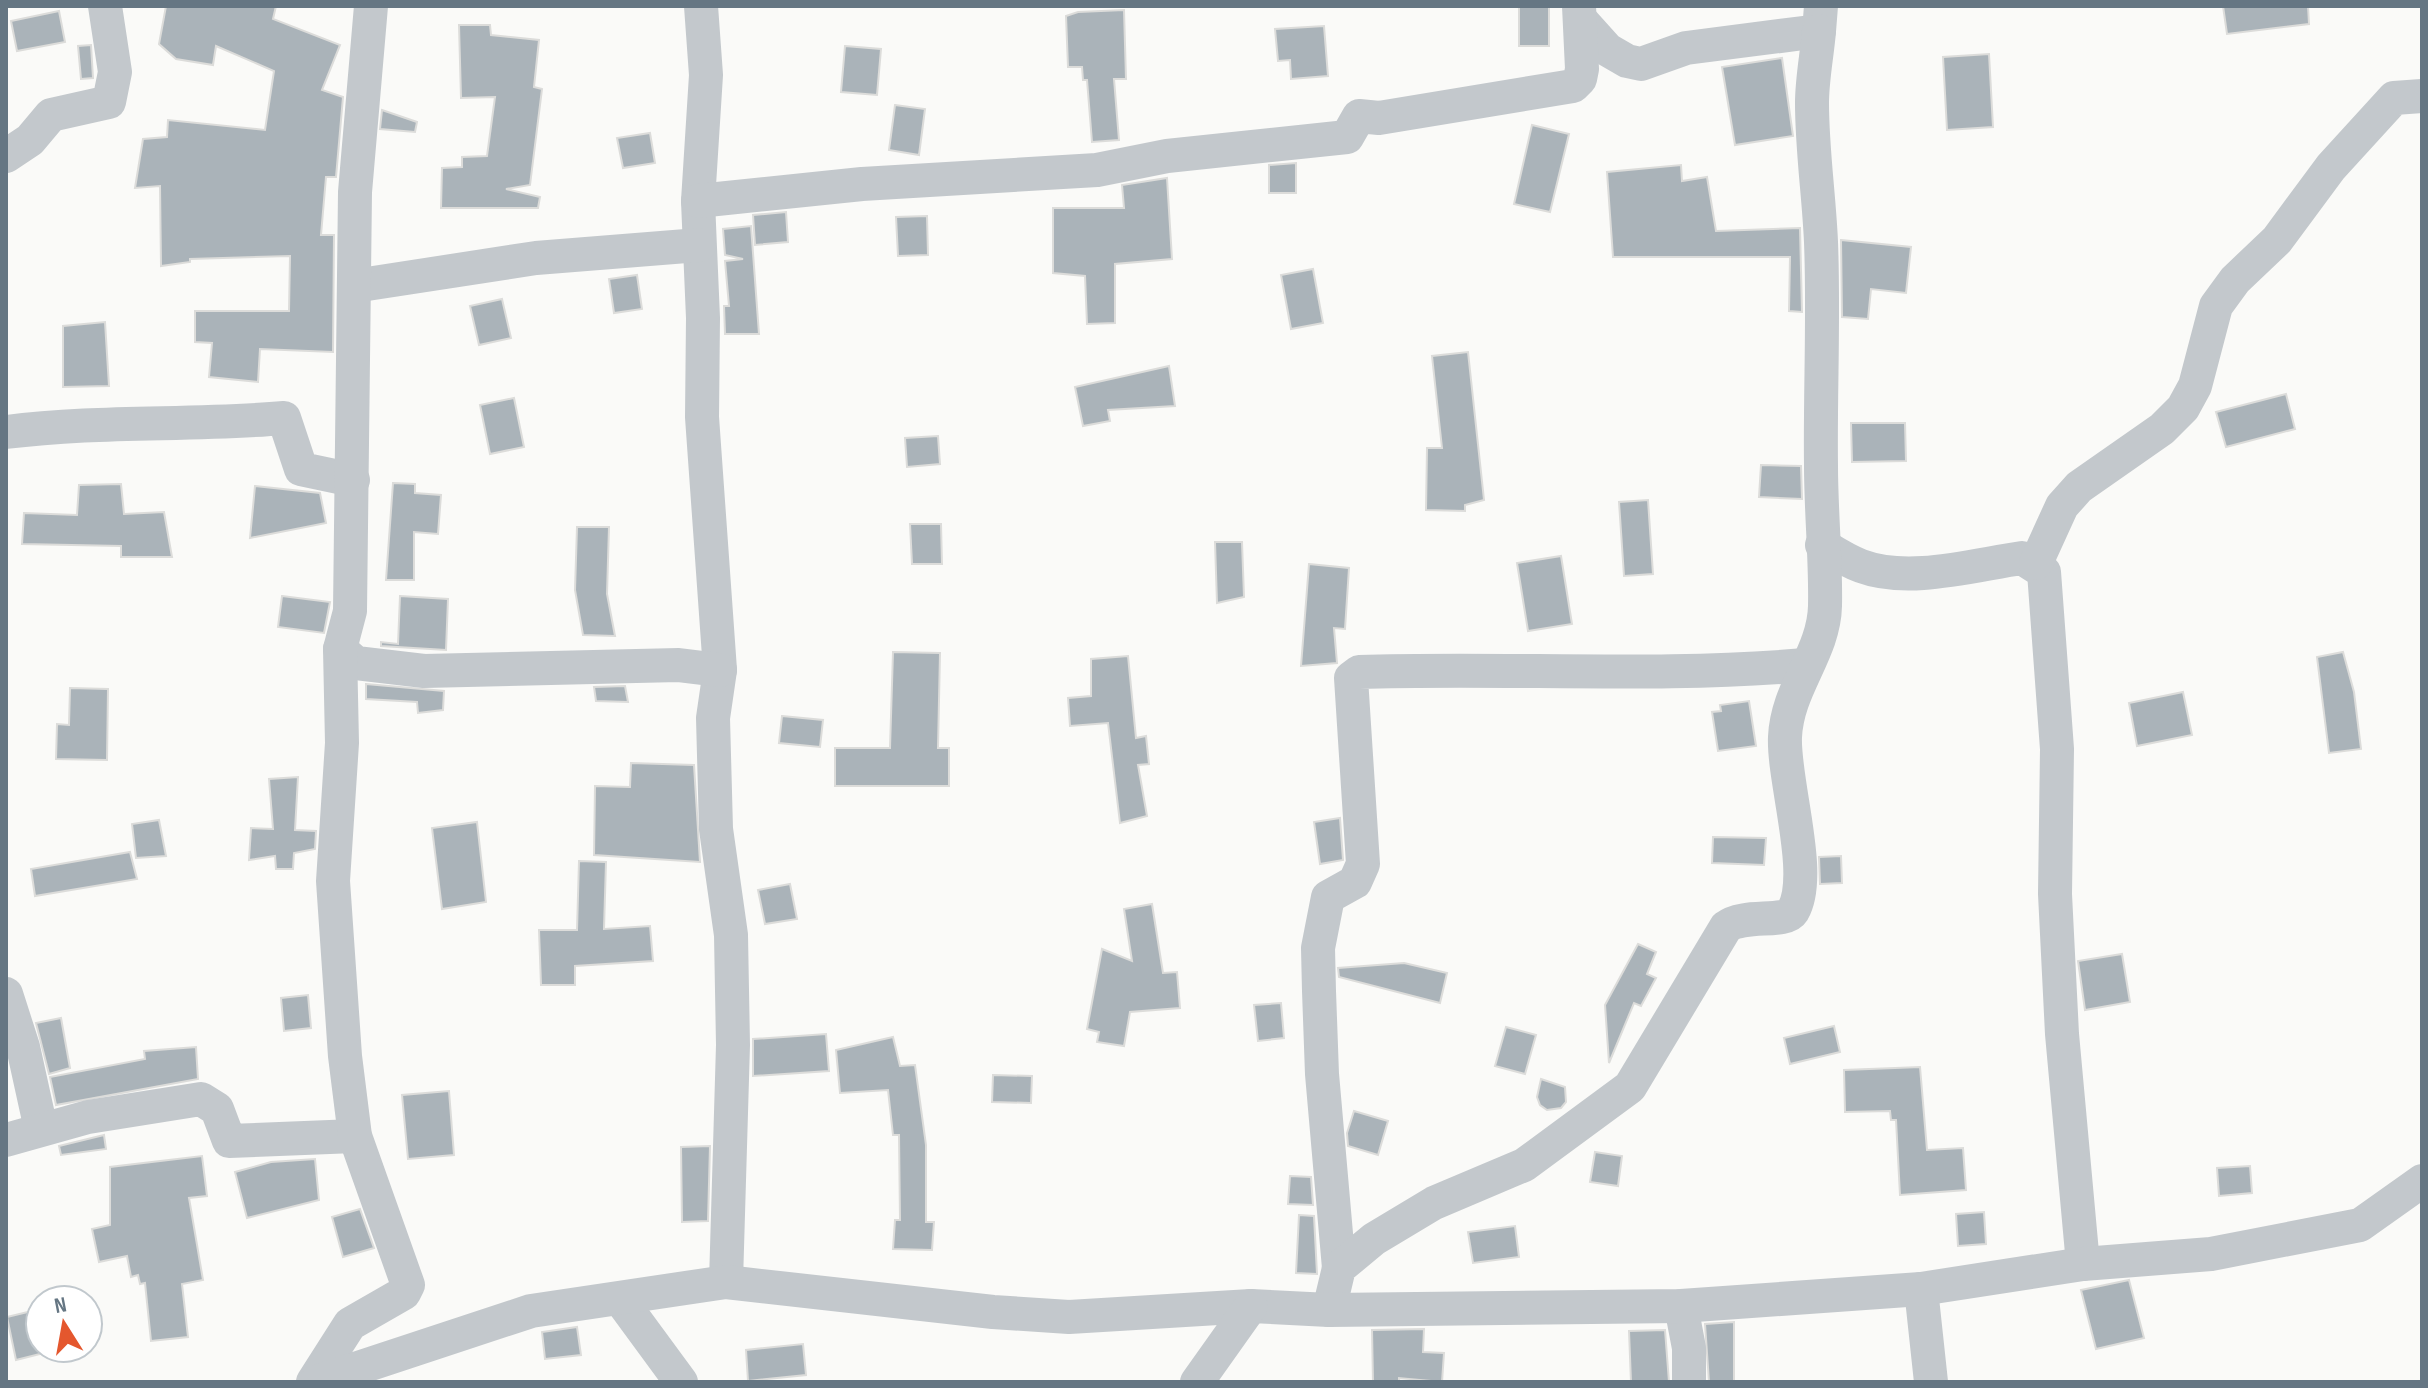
<svg xmlns="http://www.w3.org/2000/svg" width="2428" height="1388" viewBox="0 0 2428 1388" font-family="'Sofia Sans Condensed',sans-serif">
<rect width="100%" height="100%" fill="#fafaf8"/>
<!-- building -->
<g fill="#aab3b9" stroke="#dcdcda" stroke-width="2">
<path d="M166 6H276L273 19 340 45 322 90 343 97 336 177H326L321 235H334L333 352 260 349 258 382 209 377 212 343 195 342V311H289L290 256 190 259V262L161 266 160 186 135 188 143 139 167 137 168 120 265 130 274 71 216 46 213 65 176 59 159 44Z"/>
<rect x="1519" y="6" width="30" height="40"/>
<path d="M2223 6H2308L2309 24 2227 34Z"/>
<path d="M1124 10 1126 79H1114L1119 140 1092 142 1087 80H1083L1082 67H1068L1066 16 1078 12Z"/>
<path d="M59 11 65 42 17 51 11 21Z"/>
<path d="M459 25H490L491 35 539 40 534 87 542 89 530 185 506 189 540 197 538 208H441L442 168 462 167V157L487 156 495 97 461 98Z"/>
<path d="M1324 26 1328 76 1291 79 1290 60 1278 61 1275 29Z"/>
<path d="M91 45 93 78 81 79 78 46Z"/>
<path d="M845 46 881 49 877 95 841 92Z"/>
<path d="M1989 54 1993 127 1947 130 1943 57Z"/>
<path d="M1782 58 1793 136 1735 145 1722 67Z"/>
<path d="M895 105 925 109 919 155 889 150Z"/>
<path d="M382 110 417 122 415 132 380 129Z"/>
<path d="M1532 125 1569 134 1550 212 1514 204Z"/>
<path d="M650 133 655 163 623 168 617 138Z"/>
<path d="M1296 163V193H1269V165Z"/>
<path d="M1681 165 1682 181 1707 177 1716 231 1800 228 1802 312 1789 311 1790 257H1613L1607 172Z"/>
<path d="M1167 178 1172 259 1115 264V323L1087 324 1085 276 1053 273V208H1124L1122 185Z"/>
<path d="M786 212 788 242 755 245 753 215Z"/>
<path d="M927 216 928 255 898 256 896 217Z"/>
<path d="M751 226 759 334H725L724 306H729L725 261 743 259 725 255 723 229Z"/>
<path d="M1841 240 1911 247 1906 293 1871 289 1868 319 1842 317Z"/>
<path d="M1313 269 1323 323 1291 329 1281 275Z"/>
<path d="M637 275 642 309 614 313 609 279Z"/>
<path d="M502 299 511 338 479 345 470 306Z"/>
<path d="M105 322 109 386 63 387V326Z"/>
<path d="M1468 352 1484 500 1465 505V511L1426 510 1427 448H1442L1432 356Z"/>
<path d="M1169 366 1175 406 1108 410 1110 421 1083 426 1075 387Z"/>
<path d="M2286 394 2295 429 2226 447 2216 412Z"/>
<path d="M514 398 524 447 490 454 480 405Z"/>
<path d="M1851 423H1905L1906 461 1852 462Z"/>
<path d="M938 436 940 464 907 467 905 438Z"/>
<path d="M1761 465 1801 466 1802 499 1759 497Z"/>
<path d="M393 483 415 484V493L441 495 438 534 414 532V580H386Z"/>
<path d="M121 484 124 514 164 512 172 557H121V546L22 544 24 513 77 515 79 485Z"/>
<path d="M255 486 320 493 326 523 250 538Z"/>
<path d="M1648 500 1653 574 1624 576 1619 502Z"/>
<path d="M910 524H941L942 564H912Z"/>
<path d="M577 527H609L607 594 615 636 583 635 575 590Z"/>
<path d="M1215 542H1242L1244 597 1217 603Z"/>
<path d="M1561 556 1572 624 1528 631 1517 563Z"/>
<path d="M1309 564 1349 568 1345 629 1334 628 1337 663 1301 666Z"/>
<path d="M282 596 330 602 324 633 278 627Z"/>
<path d="M400 596 448 599 446 650 381 646V642L398 644Z"/>
<path d="M893 652 940 653 938 748H949V786H835V748H890Z"/>
<path d="M2343 652 2354 692 2361 749 2329 753 2317 657Z"/>
<path d="M1128 656 1136 738 1146 736 1149 764 1138 765 1147 816 1120 823 1108 723 1070 726 1068 698 1091 696V659Z"/>
<path d="M366 684 444 691 443 710 418 713 417 702 366 699Z"/>
<path d="M625 686 628 702 596 701 594 687Z"/>
<path d="M70 688 108 689 107 760 56 759 57 724 69 725Z"/>
<path d="M2183 692 2192 735 2137 746 2129 703Z"/>
<path d="M1749 701 1756 746 1718 751 1712 712 1721 711 1720 705Z"/>
<path d="M782 716 823 720 820 747 779 743Z"/>
<path d="M631 763 694 765 700 862 594 855 595 786 630 787Z"/>
<path d="M298 777 295 830 316 831 315 849 294 853 293 869H276L275 856 249 860 251 828 273 829 269 779Z"/>
<path d="M1340 818 1343 860 1320 864 1314 822Z"/>
<path d="M159 820 166 856 136 858 132 824Z"/>
<path d="M477 822 486 902 442 909 432 828Z"/>
<path d="M1713 837 1766 838 1764 865 1712 863Z"/>
<path d="M130 852 137 879 35 896 31 869Z"/>
<path d="M1841 856 1842 883 1820 884 1819 857Z"/>
<path d="M579 861 606 862 604 929 650 926 653 961 575 966V985H541L539 930H577Z"/>
<path d="M790 884 797 919 765 924 758 890Z"/>
<path d="M1152 904 1163 973 1177 972 1180 1008 1130 1012 1124 1046 1097 1042 1099 1032 1087 1029 1102 949 1132 961 1124 909Z"/>
<path d="M1638 944 1656 952 1647 974 1656 978 1641 1006 1634 1003 1609 1063 1605 1005Z"/>
<path d="M2122 954 2130 1002 2085 1010 2078 961Z"/>
<path d="M1404 963 1447 973 1440 1003 1339 977 1338 968Z"/>
<path d="M308 995 311 1028 284 1031 281 998Z"/>
<path d="M1281 1003 1284 1038 1258 1041 1254 1005Z"/>
<path d="M61 1018 70 1068 49 1074 36 1023Z"/>
<path d="M1834 1026 1840 1052 1790 1064 1784 1038Z"/>
<path d="M1506 1027 1536 1035 1525 1074 1495 1066Z"/>
<path d="M826 1034 829 1071 753 1076V1039Z"/>
<path d="M893 1037 900 1066 915 1065 926 1145V1222H934L932 1250 893 1249 895 1220H900L899 1135H893L888 1090 840 1093 836 1050Z"/>
<path d="M196 1047 198 1079 56 1105 50 1077 145 1059 144 1051Z"/>
<path d="M1920 1067 1927 1150 1963 1148 1966 1190 1900 1195 1896 1120H1891L1890 1111 1845 1112 1844 1070Z"/>
<path d="M993 1075 1032 1076 1031 1103 992 1102Z"/>
<path d="M1541 1079 1565 1087 1566 1102 1561 1108 1547 1110 1540 1105 1537 1097Z"/>
<path d="M449 1091 454 1155 408 1159 402 1095Z"/>
<path d="M1354 1111 1388 1121 1378 1155 1348 1146 1347 1133Z"/>
<path d="M104 1135 106 1149 61 1155 59 1146Z"/>
<path d="M710 1146 708 1221 682 1222 681 1147Z"/>
<path d="M1595 1152 1622 1156 1618 1186 1590 1182Z"/>
<path d="M202 1156 207 1196 189 1198 203 1280 182 1284 188 1337 151 1341 145 1283 140 1284 138 1275 131 1277 127 1256 99 1262 92 1229 110 1225V1167Z"/>
<path d="M315 1159 319 1200 247 1218 235 1172 271 1162Z"/>
<path d="M2250 1166 2252 1193 2219 1196 2217 1168Z"/>
<path d="M1290 1176 1311 1177 1313 1205 1288 1204Z"/>
<path d="M360 1209 374 1248 343 1257 332 1217Z"/>
<path d="M1984 1212 1986 1244 1958 1246 1956 1214Z"/>
<path d="M1299 1215 1314 1216 1317 1274 1296 1273Z"/>
<path d="M1515 1226 1519 1257 1473 1263 1468 1232Z"/>
<path d="M2129 1280 2144 1338 2096 1349 2081 1290Z"/>
<path d="M40 1309V1354L16 1360 7 1317Z"/>
<path d="M1734 1322V1382H1709L1705 1324Z"/>
<path d="M577 1327 581 1355 545 1359 542 1332Z"/>
<path d="M1424 1329 1423 1352 1444 1353 1442 1382 1399 1378V1382H1373L1372 1330Z"/>
<path d="M1665 1330 1669 1382H1631L1629 1331Z"/>
<path d="M803 1344 806 1375 748 1381 746 1350Z"/>
</g>
<g fill="none" stroke-linecap="round" stroke-linejoin="round">
<!-- street -->
<g stroke="#c3c8cc" stroke-width="34">
<path d="M701 6 706 75 698 201 703 318 702 417 720 670 713 718 716 829 731 935 733 1045 726 1282"/>
<path d="M1581 20 1608 50 1627 61 1641 64 1686 48 1819 31 1821 6"/>
<path d="M6 156 30 140 51 115 109 102 115 72 105 6"/>
<path d="M698 201 862 184 1097 170 1167 156 1347 137 1359 116 1379 118 1573 86 1580 79 1582 69 1579 6"/>
<path d="M354 286 536 258 699 245"/>
<path d="M6 432C98 420 191 426 284 418L301 469 353 480"/>
<path d="M1822 545C1835 553 1847 561 1861 566 1909 584 1973 565 2022 558L2044 572 2057 749 2055 894 2062 1034 2083 1264"/>
<path d="M2036 563 2062 506 2079 487 2162 429 2183 408 2195 386 2216 306 2235 280 2277 240 2331 167 2394 98 2422 96"/>
<path d="M340 649 356 663 424 671 679 665 720 670"/>
<path d="M6 994 23 1047 41 1129"/>
<path d="M6 1140 88 1117 201 1099 217 1109 229 1141 355 1136"/>
<path d="M1339 1268 1322 1074 1319 991 1318 948 1328 897 1355 882 1363 864 1351 678 1359 672C1508 667 1657 678 1805 665"/>
<path d="M1921 1289 1931 1382"/>
<path d="M620 1299 681 1382"/>
<path d="M1681 1306 1689 1348V1382"/>
<path d="M1329 1310 1339 1268 1374 1239 1434 1203 1524 1165 1630 1087 1726 927C1744 913 1785 924 1793 911 1814 875 1783 781 1785 737 1787 688 1824 653 1825 606 1826 560 1821 513 1821 466 1820 392 1824 317 1821 242 1819 196 1812 150 1812 103 1812 79 1817 55 1819 31"/>
<path d="M313 1382 350 1324 404 1293 408 1285 355 1136 345 1056 333 881 342 743 340 649 350 611 355 192 371 6"/>
<path d="M316 1382 531 1311 726 1282 993 1312 1069 1317 1251 1306 1329 1310 1681 1306 1921 1289 2083 1264 2211 1254 2360 1225 2422 1181"/>
<path d="M1197 1382 1251 1306"/>
</g>
</g>
<!-- border -->
<rect width="2428" height="1388" fill="none" stroke="#657683" stroke-width="16"/>
<!-- north arrow -->
<g transform="translate(64 1324) rotate(349)"><circle r="38" fill="#ffffff" stroke="#c1c8cd" stroke-width="2"/>
<path d="M0-6L14 30L0 20L-14 30Z" fill="#e4572e"/>
<text y="-12" font-size="22" font-weight="bold" text-anchor="middle" fill="#657683">N</text>
</g>
</svg>
